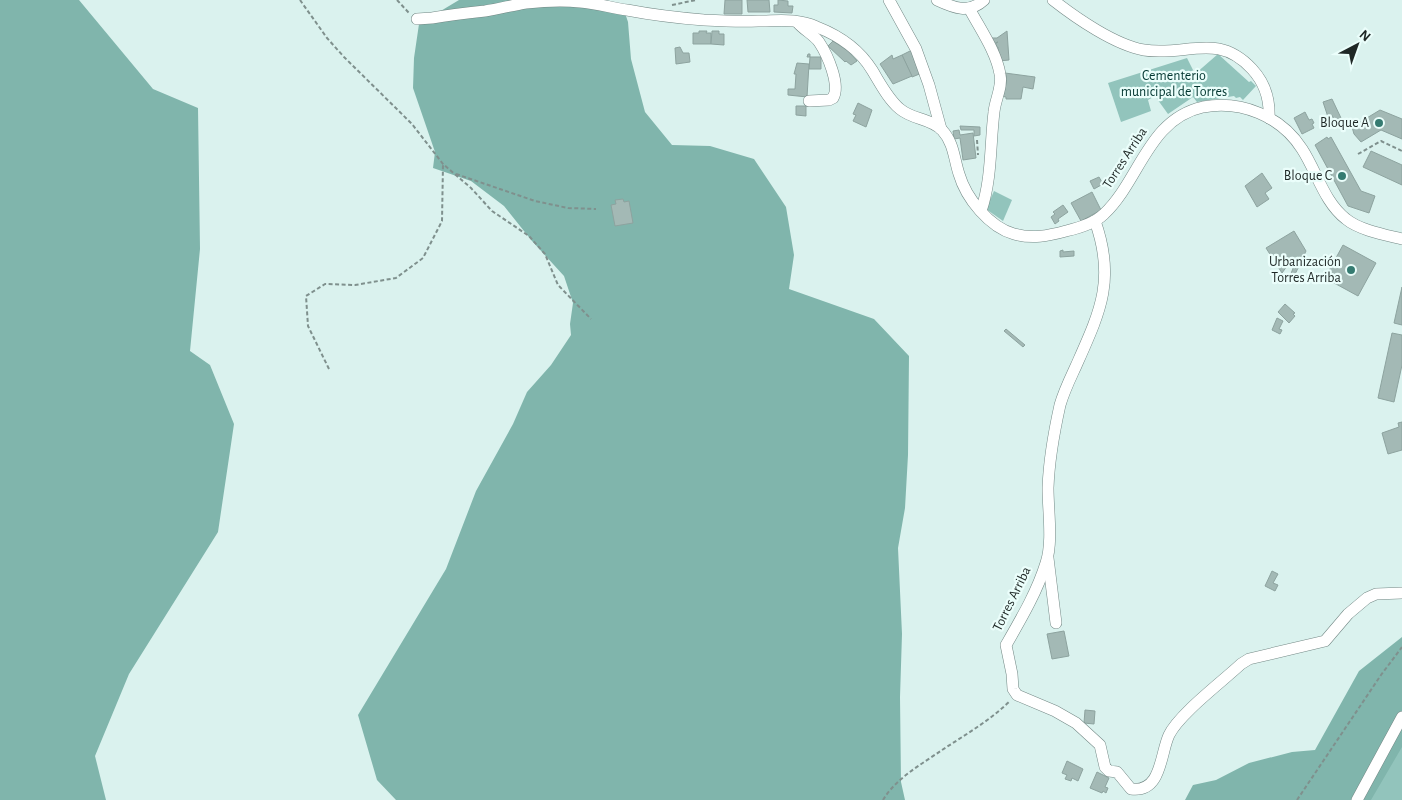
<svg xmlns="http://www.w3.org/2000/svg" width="1402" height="800" viewBox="0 0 1402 800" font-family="'Alegreya Sans',sans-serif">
<rect width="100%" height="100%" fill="#daf2ee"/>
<!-- green -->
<g fill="#92c4bc">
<path d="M1218 54 1249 82 1251 81 1256 86 1243 100 1240 97 1236 98 1234 96 1197 102 1193 97 1168 114 1155 96 1148 100 1151 111 1121 122 1108 83 1187 58 1195 74Z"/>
<path d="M994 191 1012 200 1003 221 986 209Z"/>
<path d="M1402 727V800H1362Z"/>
</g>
<!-- forest -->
<g fill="#80b5ac">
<path d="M0 0H79L153 89 198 108 200 249 190 351 210 365 234 424 218 532 129 674 95 756 106 800H0Z"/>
<path d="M459 0H581L624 10 628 22 631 59 645 112 672 145 710 146 754 159 786 207 794 255 789 289 874 319 909 356 908 455 905 508 898 548 902 634 900 697 901 782 905 800H396L377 780 358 715 446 569 476 491 513 424 527 392 551 365 571 335 570 324 573 303 564 276 532 241 504 206 471 181 433 168 435 152 413 88 414 58 419 24Z"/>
<path d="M1402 637V747L1371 800H1185L1193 785 1216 780 1249 763 1292 752 1315 750 1359 671Z"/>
</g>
<!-- building -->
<g fill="#a3b9b5" stroke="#8da39f">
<path d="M725 0H742V14H724Z"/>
<path d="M747 0H769L770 12H748Z"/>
<path d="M778 0 788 1V6H793L792 13 774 12V5H778Z"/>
<path d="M699 31H707L706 33H711V44H693V33H699Z"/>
<path d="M712 31H719V34H724V45L711 44Z"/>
<path d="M1007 31 1009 60 999 61 998 47H996V43L998 42 992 44 990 38H997Z"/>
<path d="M833 41 848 51 857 61 851 65 846 61 845 62 828 46Z"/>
<path d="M680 47 683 53H689L690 62 676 64 675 48Z"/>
<path d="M912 50 922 73 912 77 902 55Z"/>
<path d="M808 54H810V57H821V69H809L810 57H807Z"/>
<path d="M892 55 893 59 902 55 912 76 893 84 880 64Z"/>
<path d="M797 63 809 64 807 97 788 95V89H795L796 74H794Z"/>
<path d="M1005 73 1035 77 1033 89 1023 87 1021 99H1006V97L1001 96Z"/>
<path d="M1332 99 1341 118 1334 120 1332 115 1328 117 1323 102Z"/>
<path d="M858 103 872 110 866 127 853 121 856 115 853 114Z"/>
<path d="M796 106H806V116L796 115Z"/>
<path d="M1380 110 1402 119V139L1381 130 1361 142 1354 134 1352 127Z"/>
<path d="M1305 112 1309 120 1312 119 1314 123 1312 124 1314 128 1302 134 1294 118Z"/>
<path d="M960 126 980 127V135L974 136V130H961Z"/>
<path d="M959 130 960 135 973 133 976 158 963 160 960 138 954 139 953 131Z"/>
<path d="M1327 137 1328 139 1331 137 1361 191 1375 196 1369 213 1348 206 1315 145Z"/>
<path d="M1371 151 1402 165V185L1363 167Z"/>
<path d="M1262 173 1272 188 1265 193 1269 199 1257 207 1245 186Z"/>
<path d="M1099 177 1103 184 1094 189 1090 181Z"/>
<path d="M1092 192 1101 210 1081 221 1071 203Z"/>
<path d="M623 199 624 202 629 201 633 223 615 226 611 205 616 204 615 200Z"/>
<path d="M1063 205 1068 212 1058 219 1059 221 1055 224 1051 217 1055 214 1053 212Z"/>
<path d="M1294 231 1306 251 1291 283 1288 281 1294 266 1290 262 1282 273 1266 248Z"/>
<path d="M1343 245 1376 263 1358 296 1325 278Z"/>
<path d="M1063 250V252L1074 251V256L1060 257V251Z"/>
<path d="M1402 287V325L1394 323Z"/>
<path d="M1285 304 1295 313 1293 314 1295 316 1289 323 1278 312Z"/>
<path d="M1277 318 1283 321 1279 329 1282 330 1280 334 1272 330Z"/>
<path d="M1006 329 1025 345 1023 347 1004 331Z"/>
<path d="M1392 333 1402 335V365L1394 402 1378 398Z"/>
<path d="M1402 422V450L1388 454 1382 433 1399 427 1398 423Z"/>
<path d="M1272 571 1278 574 1273 583 1278 585 1275 591 1265 586Z"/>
<path d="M1064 631 1069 656 1052 659 1047 634Z"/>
<path d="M1085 710 1095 711 1094 724 1084 723Z"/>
<path d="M1067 761 1083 769 1078 781 1072 778 1071 781 1065 779 1067 775 1062 773Z"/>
<path d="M1097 772 1109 778 1105 787 1108 788 1106 793 1103 791 1102 793 1090 788Z"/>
</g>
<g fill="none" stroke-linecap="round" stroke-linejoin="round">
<!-- minor casing -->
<g stroke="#738885" stroke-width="12">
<g id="minor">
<path d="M889 0 916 49 929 85 941 129"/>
<path d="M937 0C954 8 969 14 984 0"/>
<path d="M1053 0C1076 18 1115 45 1144 50 1186 57 1217 31 1252 69 1265 83 1270 99 1269 118"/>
<path d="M969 8C980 29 996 51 1000 74 1003 86 995 100 994 112 990 144 992 179 981 211"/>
<path d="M417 19 432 18C450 15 467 13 485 11 499 9 513 5 526 3 544 1 563 0 580 2 596 3 612 8 627 10 653 15 679 18 704 20 722 21 740 22 758 21 780 21 796 18 817 27 840 36 859 49 872 70 880 83 888 99 900 109 913 120 930 118 942 130 954 143 954 159 959 174 966 198 989 227 1014 234 1032 239 1048 236 1066 231 1079 228 1095 223 1104 214 1140 180 1148 119 1203 107 1241 100 1281 116 1302 149 1317 172 1324 202 1346 219 1359 230 1386 235 1402 239"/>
<path d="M798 23C804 30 814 35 819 42 827 54 841 85 833 98L829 100 809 101"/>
<path d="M1095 221C1116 280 1100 312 1076 366 1070 379 1064 391 1060 405 1054 432 1049 460 1048 488 1048 511 1053 542 1046 563 1037 592 1021 619 1006 645L1012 674 1013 689 1017 695 1055 711 1076 723 1100 745 1105 767 1109 771 1117 772 1131 789C1162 793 1160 754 1169 735 1179 714 1223 681 1241 664L1249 659 1325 641 1348 614 1367 598 1376 594 1402 593"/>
<path d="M1048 558 1056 623"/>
<path d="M1357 800 1402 717"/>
</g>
</g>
<!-- path -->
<g stroke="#7f908d" stroke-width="2" stroke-dasharray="4 2.5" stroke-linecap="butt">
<path d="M300 0 327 38 344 57 412 124 443 164 471 188 492 211 529 236 545 254 558 285 591 319"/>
<path d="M397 0 409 13"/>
<path d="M672 5 696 0"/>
<path d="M977 140 978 155"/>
<path d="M1358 154 1381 141 1402 151"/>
<path d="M456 174 535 201 568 208 596 209"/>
<path d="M329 369 308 326 306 296 325 284 355 285 396 278 423 258 442 221 443 164"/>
<path d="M883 800C896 778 922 764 942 750 965 735 989 721 1009 702"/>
<path d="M1297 800 1381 675 1402 647"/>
</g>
<!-- minor -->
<use href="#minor" stroke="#fff" stroke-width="11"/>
</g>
<!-- markers -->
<g fill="#357b71" stroke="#ebfefb" stroke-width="2">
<circle cx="1379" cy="123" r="5"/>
<circle cx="1342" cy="176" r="5"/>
<circle cx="1351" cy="270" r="5"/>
</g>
<g text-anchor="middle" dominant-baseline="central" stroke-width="4.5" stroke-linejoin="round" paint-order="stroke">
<!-- park labels -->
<g font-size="14" fill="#033731" stroke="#ebfefb">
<text x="1174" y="76">Cementerio<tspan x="1174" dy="16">municipal de Torres</tspan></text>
</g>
<!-- poi labels -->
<g font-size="14" fill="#1f2826" stroke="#ebfefb" text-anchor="end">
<text x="1369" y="123">Bloque A</text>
<text x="1332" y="176">Bloque C</text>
<text x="1341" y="262">Urbanización<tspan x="1341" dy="16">Torres Arriba</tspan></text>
</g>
<!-- street labels -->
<g font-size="14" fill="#1f2826" stroke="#ebfefb">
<text transform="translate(1125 158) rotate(-57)">Torres Arriba</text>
<text transform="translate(1012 599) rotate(-64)">Torres Arriba</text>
</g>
</g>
<!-- north arrow -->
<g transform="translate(1357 45) rotate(41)" stroke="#ebfefb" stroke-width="4" paint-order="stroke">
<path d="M0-4L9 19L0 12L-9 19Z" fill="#1f2826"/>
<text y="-8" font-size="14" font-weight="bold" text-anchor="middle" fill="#1f2826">N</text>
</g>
</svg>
